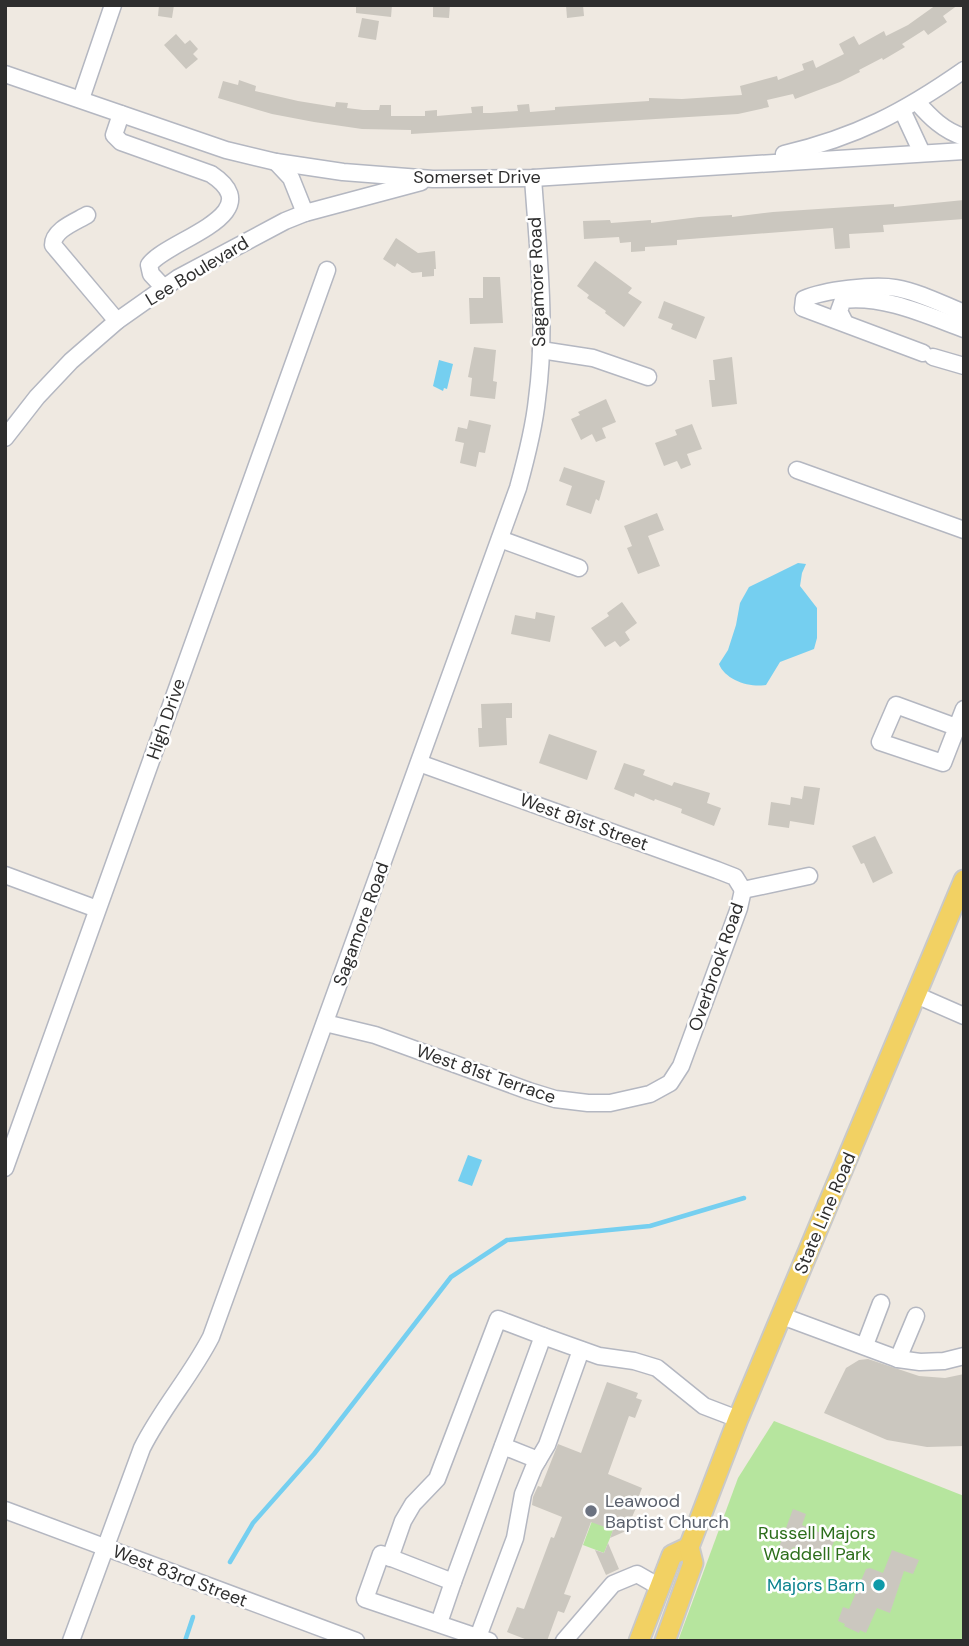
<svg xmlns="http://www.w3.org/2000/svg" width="969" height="1646" viewBox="0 0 969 1646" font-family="'DM Sans',sans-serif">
<rect width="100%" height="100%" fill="#efe9e1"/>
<!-- green -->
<g fill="#b6e59e">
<path d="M774 1421 964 1496V1641H678L738 1478Z"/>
<path d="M592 1521 614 1528 604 1553 583 1545Z"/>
</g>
<!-- water -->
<g fill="#75cff0">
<path d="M439 360 453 364 447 389 444 388 443 391 433 386Z"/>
<path d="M798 563 806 564 802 573 800 586 817 608V638L814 649 780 662 766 685C750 688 725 680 719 664L728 650 736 625 740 603 749 587Z"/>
<path d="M468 1155 482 1160 472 1186 458 1181Z"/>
</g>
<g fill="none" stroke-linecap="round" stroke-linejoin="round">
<!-- stream -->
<g stroke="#75cff0" stroke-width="4.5">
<path d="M230 1562 253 1523 314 1454 451 1277 507 1240 650 1226 744 1198"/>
<path d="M185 1641 193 1617"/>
</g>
</g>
<!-- building -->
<g fill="#cbc7bf">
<path d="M159 5H174L172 18 158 16Z"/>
<path d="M356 5H392L391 17 356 13Z"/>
<path d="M433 5H450L449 18 433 17Z"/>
<path d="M566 5H583L584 16 567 18Z"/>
<path d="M936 5H958L943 16 947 22 928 35 924 30 902 44 905 47 883 60 882 58 859 70 860 72 840 82 795 99 793 94 767 100 769 107 738 114 411 134V130L362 129 314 122 272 114 218 98 223 81 238 85 239 80 256 86 255 91 298 101 335 107 336 102 348 103 347 108 363 110H379L380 105H391V116H425V111L437 110V116L472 113 471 107 483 106V113H491L518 111 517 105 529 104 530 112 555 110V107L649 101V98L682 99 742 95 740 86 777 76 778 80 804 70 802 64 813 60 816 68 844 54 839 44 854 36 859 45 884 31 886 36 908 25Z"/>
<path d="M362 18 379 21 376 40 358 37Z"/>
<path d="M176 34 185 44 190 40 198 49 193 54 198 59 186 69 164 45Z"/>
<path d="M964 200V219L883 225 884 232 849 234 850 248 835 249 833 228 677 240V245L645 247V251L631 252V242L620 243 619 237 584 239 583 221 610 220 611 223 651 220V223L699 217 732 215V217L773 212 894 204V207Z"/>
<path d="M396 238 418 253 435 251 436 269H434V276L422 277V272L412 273 397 263 395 267 383 259Z"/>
<path d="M595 261 632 288 628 293 642 302 624 327 605 313 606 311 587 298 589 295 577 286Z"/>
<path d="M483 277H500L503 323 470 324 469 298H483Z"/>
<path d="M664 301 705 317 696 339 671 329 673 324 658 318Z"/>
<path d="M474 347 496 350 493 381 497 382 495 399 470 396 472 378 468 377Z"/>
<path d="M732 357 737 404 712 407 709 380H715L713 360Z"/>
<path d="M606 399 616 422 602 428 606 438 596 442 592 434 581 440 571 419 580 415 578 412Z"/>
<path d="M469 420 491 425 485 453 479 452 476 467 460 463 464 443 455 441 458 427 467 429Z"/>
<path d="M692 424 702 449 687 454 691 465 681 469 677 461 664 466 655 443 677 435 675 430Z"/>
<path d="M564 467 605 481 599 501 596 499 591 514 566 505 572 486 559 481Z"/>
<path d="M657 513 664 530 648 536 660 566 638 574 627 548 632 546 624 526Z"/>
<path d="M622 602 637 623 625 632 630 640 620 647 615 641 605 647 591 628 609 616 607 613Z"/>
<path d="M536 612 555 616 550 642 511 634 515 615 535 619Z"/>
<path d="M512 703V718H506L507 745 479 747 478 728H482L481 704Z"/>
<path d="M549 734 597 751 587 780 539 763Z"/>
<path d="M624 763 645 770 643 775 672 786 674 782 710 793 707 803 721 808 714 826 681 813 682 809 655 799 654 801 635 793 634 797 614 789Z"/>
<path d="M804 786 820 788 814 825 790 821 789 828 768 825 771 802 790 805 791 797 802 799Z"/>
<path d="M875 836 893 873 873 883 864 863 861 864 852 846Z"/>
<path d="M868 1359 919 1376 945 1378 964 1374V1446L927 1447 887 1440 824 1413 846 1368 859 1360Z"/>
<path d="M607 1382 638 1393 636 1398 642 1400 635 1418 629 1416 608 1474 642 1488 637 1501H639L626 1531 610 1538 613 1530 591 1522 564 1594 571 1596 564 1613 558 1611 547 1641H530L507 1632 517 1607 524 1609 551 1537 554 1538 562 1517 532 1505 533 1497 538 1486 541 1487 558 1444 581 1453Z"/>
<path d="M793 1509 806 1514 802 1525 835 1539 829 1553 816 1549 814 1555 793 1547 791 1551 779 1547Z"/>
<path d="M608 1543 619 1569 606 1575 595 1550 604 1553Z"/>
<path d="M892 1550 919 1560 913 1574 904 1571 890 1613 877 1608 866 1633 860 1630 859 1633 844 1626 845 1624 838 1621 843 1607 849 1609 866 1569 870 1568 883 1573Z"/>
</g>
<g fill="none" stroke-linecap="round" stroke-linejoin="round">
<!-- minor casing -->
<g stroke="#b4b7c1" stroke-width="19">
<g id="minor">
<path d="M5 74 226 150 276 162 343 172 433 179 533 178 964 151"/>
<path d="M81 99 113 5"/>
<path d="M917 102C930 117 944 131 964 137"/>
<path d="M902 110 922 153"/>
<path d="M121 114 114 135 121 142 211 174C273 215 166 240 149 265L151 274 164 288"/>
<path d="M784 154C856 137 904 112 964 70"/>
<path d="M276 162 291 178 305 213"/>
<path d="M87 215C75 222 53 230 53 245L117 321"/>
<path d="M845 323 839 311 843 300C883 295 926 315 964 329"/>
<path d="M541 350 593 358 648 377"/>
<path d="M923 353 803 308 804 299C824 290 874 284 896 288 919 292 942 304 964 313"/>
<path d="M933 357 964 366"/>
<path d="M5 438 37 397 71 361 117 321 178 278 285 221 305 213 421 182"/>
<path d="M797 470 964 530"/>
<path d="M500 539 579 568"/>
<path d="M956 727 896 705 880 742 943 763 964 709"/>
<path d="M419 763 717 870 735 877 743 890"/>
<path d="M5 875 97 909"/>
<path d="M743 890 809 876"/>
<path d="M916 995 964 1016"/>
<path d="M325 1023 375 1035 529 1091 555 1099 588 1103H610L650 1094 670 1083 681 1066 739 908 743 890"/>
<path d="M5 1168 327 270"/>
<path d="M782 1316 898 1359 920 1362 944 1361 964 1356"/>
<path d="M543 1336 599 1356 634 1361 657 1368 704 1406 738 1419"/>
<path d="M865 1345 881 1303"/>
<path d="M898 1359 916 1316"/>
<path d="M503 1446 538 1460"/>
<path d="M5 1510 356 1641"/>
<path d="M390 1558 403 1521 413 1504 437 1479 498 1319 543 1336 453 1582"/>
<path d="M439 1623 453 1582 381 1554 365 1599 489 1641"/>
<path d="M478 1637 515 1538 523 1494 534 1467 547 1445 581 1350"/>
<path d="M71 1641 142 1448C162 1408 191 1376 211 1337L518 488C526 459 534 429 537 399 547 325 538 251 533 178"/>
<path d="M564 1641 613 1584 637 1574 658 1586"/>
</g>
</g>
<!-- major casing -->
<g stroke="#c9c9c9" stroke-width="23">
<g id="major">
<path d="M639 1641 672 1555 689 1547"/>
<path d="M665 1641 693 1563 689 1547 738 1419 964 880"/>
</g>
</g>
<!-- minor -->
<use href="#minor" stroke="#fff" stroke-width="16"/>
<!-- major -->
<use href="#major" stroke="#f2d163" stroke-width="19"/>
</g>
<!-- markers -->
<circle fill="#6b7280" stroke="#fff" stroke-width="2.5" cx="591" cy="1511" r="7"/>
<circle fill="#0f9aa8" stroke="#fff" stroke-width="2.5" cx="879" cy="1585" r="7"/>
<g text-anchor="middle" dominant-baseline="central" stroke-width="5" stroke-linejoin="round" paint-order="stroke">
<!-- street labels -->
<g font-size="18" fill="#2e2e2e" stroke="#fff">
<text x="477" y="177">Somerset Drive</text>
<text transform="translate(197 271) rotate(-31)">Lee Boulevard</text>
<text transform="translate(537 282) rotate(-92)">Sagamore Road</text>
<text transform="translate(166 719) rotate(-71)">High Drive</text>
<text transform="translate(584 822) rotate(20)">West 81st Street</text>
<text transform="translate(361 924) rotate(-70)">Sagamore Road</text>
<text transform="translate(716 967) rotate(-71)">Overbrook Road</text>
<text transform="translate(486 1074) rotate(19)">West 81st Terrace</text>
<text transform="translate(825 1213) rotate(-67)">State Line Road</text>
<text transform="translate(180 1576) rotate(21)">West 83rd Street</text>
</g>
<!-- worship labels -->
<g font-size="18" fill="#5b616d" stroke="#fff" text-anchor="start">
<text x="605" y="1501">Leawood<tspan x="605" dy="21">Baptist Church</tspan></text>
</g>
<!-- park labels -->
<g font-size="18" fill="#2c6e1b" stroke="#fff">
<text x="817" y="1533">Russell Majors<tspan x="817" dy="21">Waddell Park</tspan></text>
</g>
<!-- culture labels -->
<g font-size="18" fill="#0d838f" stroke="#fff" text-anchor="end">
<text x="865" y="1585">Majors Barn</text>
</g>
</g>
<!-- border -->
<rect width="969" height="1646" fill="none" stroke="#2e2e2e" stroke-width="14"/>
</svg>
